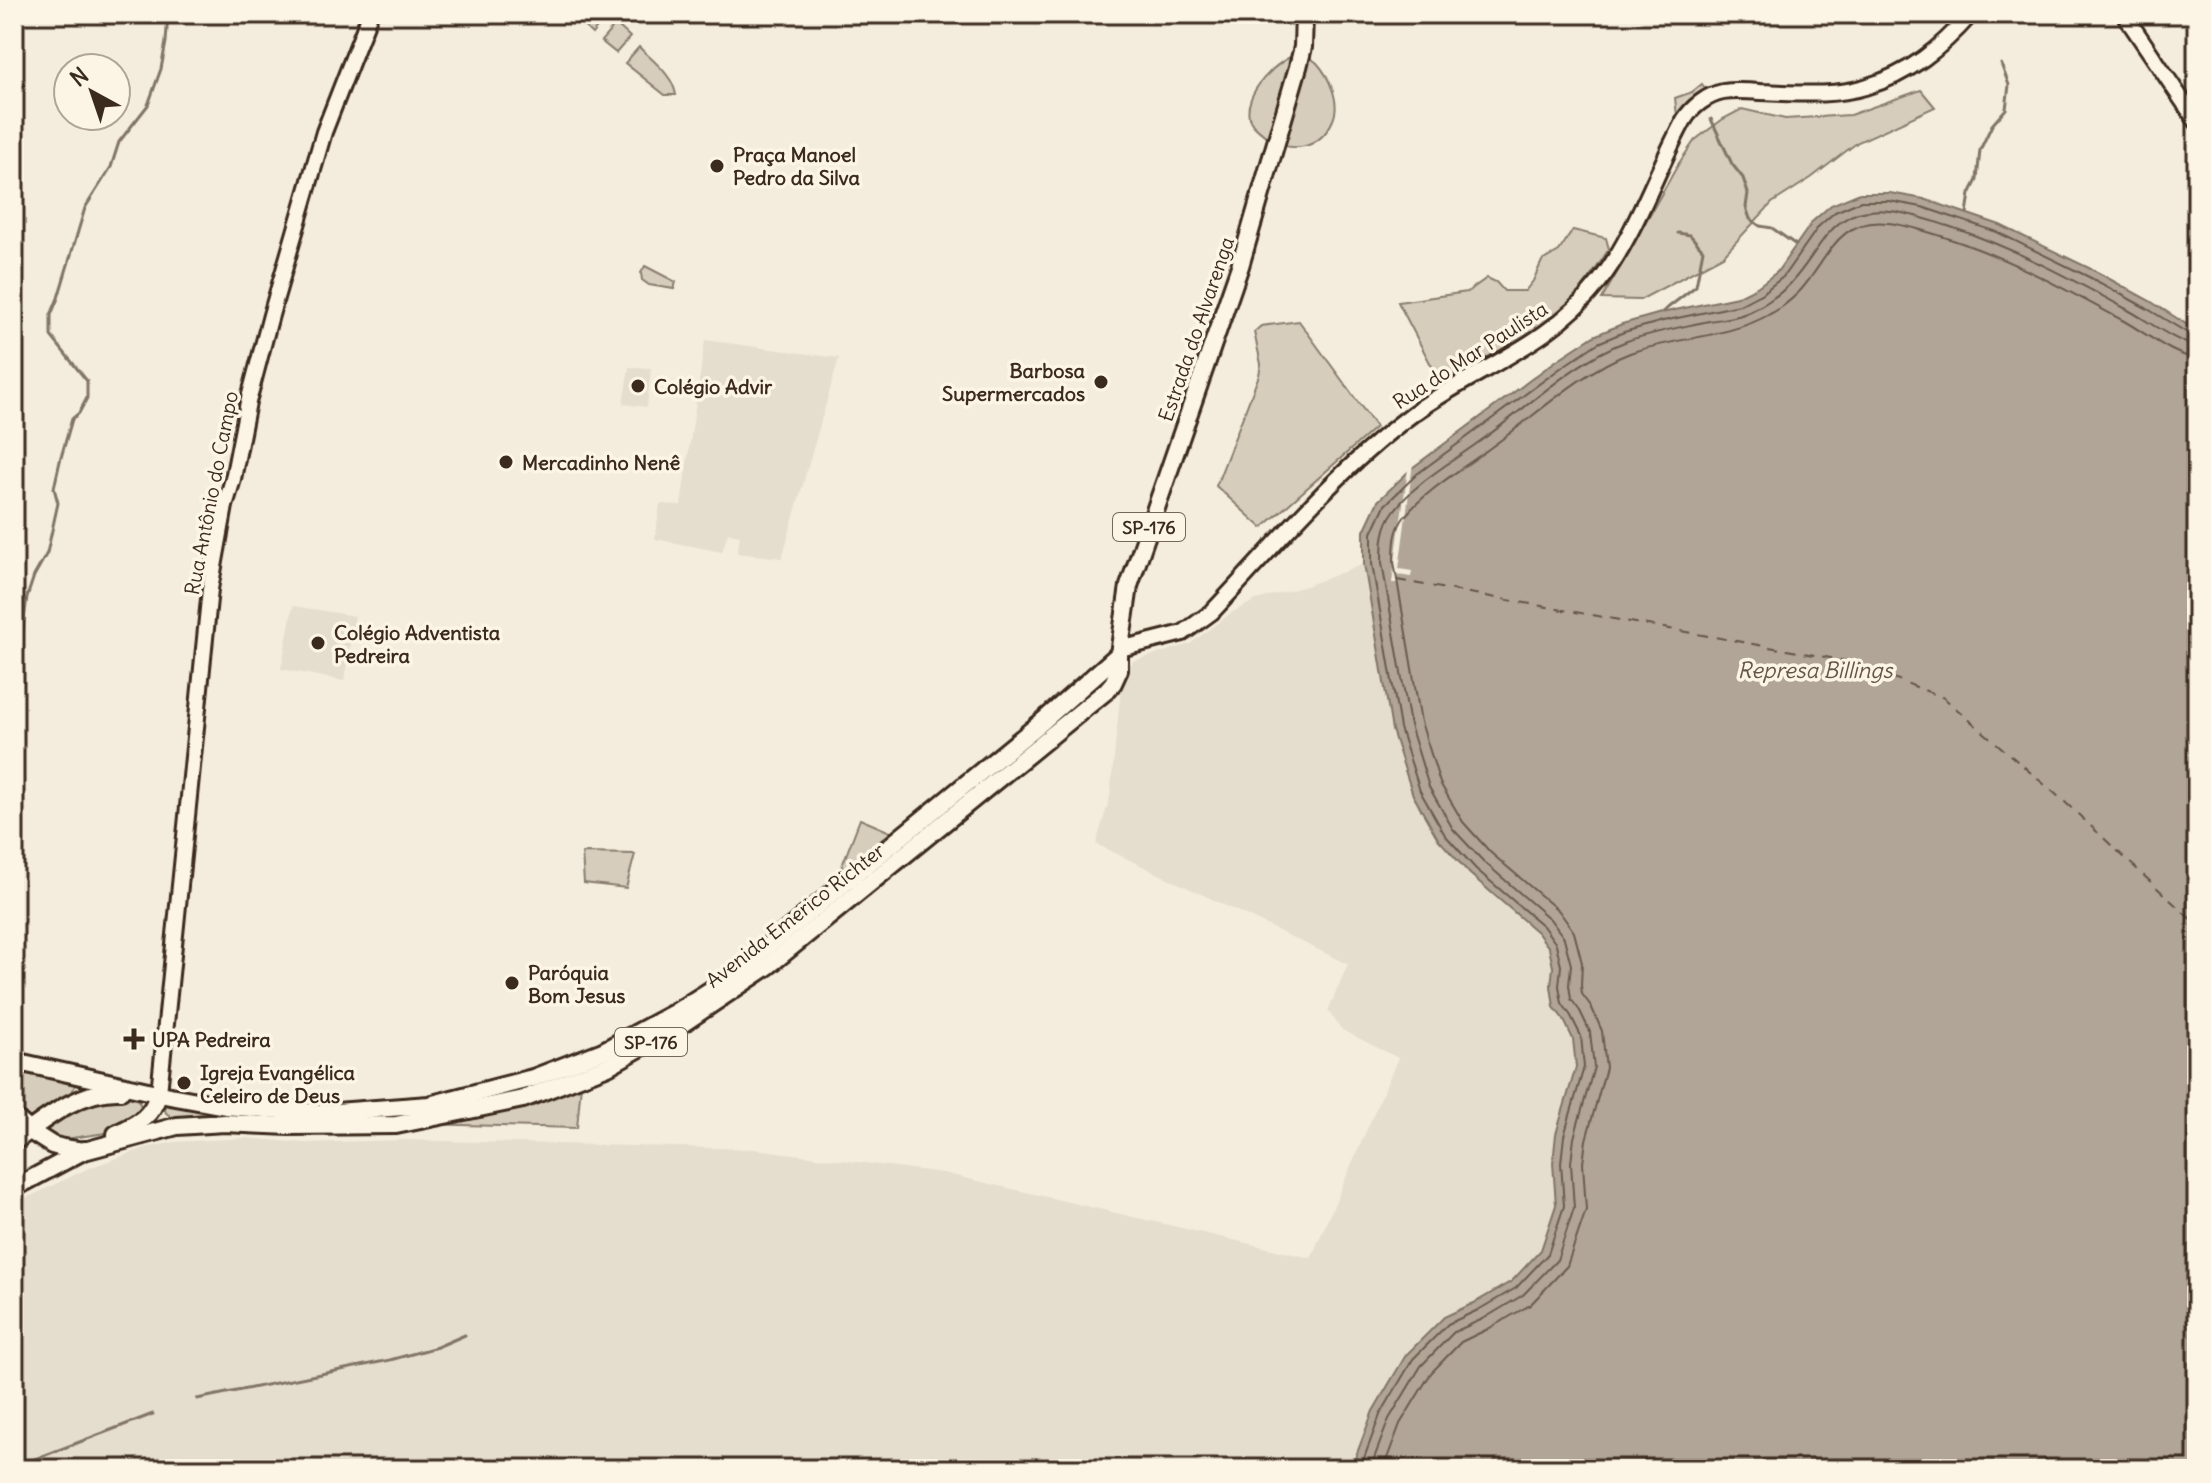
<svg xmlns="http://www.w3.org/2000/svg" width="2211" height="1483" viewBox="0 0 2211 1483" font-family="Delius,sans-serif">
<rect width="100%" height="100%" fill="#f4eddd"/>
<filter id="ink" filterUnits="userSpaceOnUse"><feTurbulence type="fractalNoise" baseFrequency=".0125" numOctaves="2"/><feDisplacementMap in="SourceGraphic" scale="16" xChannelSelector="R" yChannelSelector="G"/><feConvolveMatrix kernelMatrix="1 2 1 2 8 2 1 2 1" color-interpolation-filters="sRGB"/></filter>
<g filter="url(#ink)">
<!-- built -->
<g fill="#e5ddce">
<path d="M705 340 839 358 782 558 737 553 740 536 728 533 722 552 655 539 660 504 681 505Z"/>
<path d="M629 367 651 368 647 407 623 404Z"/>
<path d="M1364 564 1392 730 1505 905 1537 932 1549 948 1553 967 1551 986 1554 1007 1564 1020 1573 1039 1576 1067 1553 1163 1556 1205 1541 1250 1512 1281 1474 1303 1444 1317 1373 1411 1351 1469H14V1204L89 1168 145 1148 175 1142 245 1138 305 1143 401 1140 754 1149 943 1173 1311 1258 1398 1058 1342 1030 1328 1011 1348 964 1096 844 1110 797 1122 678 1133 661 1190 644 1231 613 1256 600 1306 586Z"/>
<path d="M293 606 355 616 344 681 281 669Z"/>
</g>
<!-- green -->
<g fill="#d6cdbd" stroke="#887c6e" stroke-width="2">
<path d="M571 14H604L606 16 592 34Z"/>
<path d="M616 24 630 37 616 53 601 41Z"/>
<path d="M639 47C653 61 673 75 676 95H665L625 63Z"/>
<path d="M1301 53C1306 56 1313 59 1317 63 1329 76 1341 103 1333 120 1320 149 1292 155 1267 137 1261 132 1253 127 1250 120 1240 95 1279 57 1301 53Z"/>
<path d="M1702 84 1705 88V93L1689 103 1677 116 1675 98 1692 92Z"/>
<path d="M1921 90 1935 107 1858 142 1811 178 1772 203 1723 256 1640 300 1602 299 1679 163 1695 140 1723 119 1742 109 1785 119 1850 115Z"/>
<path d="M1573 230 1606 238 1609 249C1595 270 1582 292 1563 308 1527 341 1482 359 1440 382L1398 302 1467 292 1487 278 1496 282 1504 291H1525L1533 281 1542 261 1559 251Z"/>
<path d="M645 266 676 282 674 289 649 285 642 280 641 273Z"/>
<path d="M1299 321 1376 427 1262 528 1216 486 1259 375 1261 364 1254 332 1261 326Z"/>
<path d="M860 819 895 834 835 884Z"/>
<path d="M582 853 635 854 626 888 584 883Z"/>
<path d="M14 1068 72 1082 75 1086 72 1091 28 1119 14 1105Z"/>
<path d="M581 1084 577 1128 423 1124Z"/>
<path d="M128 1096 138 1100 141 1106 140 1113 112 1132 59 1140 51 1136 47 1130C54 1116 86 1100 101 1098 110 1096 119 1097 128 1096Z"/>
<path d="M168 1102 203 1110 230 1114V1116L173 1118 166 1113 164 1106Z"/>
</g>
<!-- water -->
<path fill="#b0a596" stroke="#817466" stroke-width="2" d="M1860 193H1890L1924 199 2000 225 2095 271 2150 301 2197 331V1469H1351L1373 1411 1406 1355 1444 1317 1474 1303 1512 1281 1541 1250 1556 1205 1553 1163 1556 1134 1576 1067 1573 1039 1564 1020 1554 1007 1551 986 1553 967 1549 948 1537 932 1470 874 1438 839 1413 795 1392 730 1364 564V531L1378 501 1412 468 1557 360 1594 336 1622 324 1661 313 1737 297 1757 287 1777 272 1813 221 1831 205Z"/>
<!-- pier -->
<path fill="#f4eddd" d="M1413 463 1399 569 1412 571 1411 577 1398 575 1397 583H1392L1408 468Z"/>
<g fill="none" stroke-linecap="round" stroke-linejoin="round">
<!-- shore -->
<g stroke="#6a5b4e" stroke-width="2">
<path d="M1360 1469 1380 1415 1413 1359 1448 1324 1478 1310 1516 1288 1548 1254 1564 1206 1561 1163 1564 1136 1584 1067 1581 1036 1571 1016 1562 1003 1559 986 1561 966 1556 944 1543 926 1476 869 1445 835 1420 791 1400 728 1372 564V533L1385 505 1417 474 1562 367 1598 343 1624 332 1663 321 1740 305 1761 294 1783 277 1819 226 1835 212 1861 201H1889L1922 207 1997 232 2091 278 2146 308 2191 335 2197 336"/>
<path d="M1370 1469 1389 1419 1421 1366 1454 1332 1483 1319 1523 1295 1557 1260 1574 1208 1571 1163 1574 1138 1594 1067 1590 1032 1580 1011 1571 999 1569 985 1571 965 1564 938 1550 919 1483 861 1453 829 1429 787 1410 725 1382 563C1382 544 1382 527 1394 511 1414 483 1455 460 1483 439 1528 407 1575 360 1627 341 1653 332 1682 327 1709 321 1721 319 1734 318 1744 314 1760 308 1778 296 1790 284 1823 249 1830 204 1890 211 1910 213 1929 220 1948 226 2012 247 2070 278 2128 310 2145 319 2180 345 2197 346"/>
<path d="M1383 1469 1400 1424 1431 1373 1461 1342 1488 1329 1530 1305 1567 1266 1586 1210 1583 1163 1586 1140 1606 1068 1602 1031 1591 1006 1582 994 1581 985 1582 963 1574 932 1559 911 1491 853 1463 822 1440 783 1421 722 1394 562C1394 545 1394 530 1405 516 1429 488 1461 470 1490 448 1534 417 1580 372 1630 353 1675 337 1729 338 1770 314 1780 309 1791 300 1799 292 1828 261 1836 217 1888 223 1908 225 1928 232 1947 238 2009 258 2065 289 2122 320 2143 331 2174 357 2197 358"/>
</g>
<!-- stream -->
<g stroke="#817466" stroke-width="3">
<path d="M1711 119 1732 164 1743 178 1748 193 1746 207 1750 219 1760 226 1772 228 1796 245"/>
<path d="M1967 213 1970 194 1977 180 1980 150 1992 125 2006 109 2009 85 2001 64"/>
<path d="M1661 313 1696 286 1703 250 1690 235 1678 233"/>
<path d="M14 664 21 643 27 597 34 576 47 553 58 503 54 488 60 461 72 419 79 413 87 398V381L51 336V315L58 298 85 208 111 167 119 142 148 105 161 69 166 42 168 14"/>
<path d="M197 1399 390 1360 437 1347 465 1335"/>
<path d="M14 1467 153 1414"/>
</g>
<!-- ferry -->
<path stroke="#645548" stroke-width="2" stroke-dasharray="10 8" stroke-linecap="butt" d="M1397 580 1853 662 1944 698 2066 803 2197 925"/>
<!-- tertiary casing -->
<g stroke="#3b2a1e" stroke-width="20">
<g id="tertiary">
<path d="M2124 14 2197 122"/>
<path d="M1120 649 1183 633 1212 612C1274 546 1334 474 1406 419 1470 370 1548 348 1599 282 1636 234 1655 173 1684 120 1692 107 1707 95 1723 92 1735 90 1748 91 1760 92 1795 93 1832 97 1865 87 1910 74 1941 48 1971 14"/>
<path d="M159 1093 210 589 225 506 233 479 248 402 271 315 324 132 370 14"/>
</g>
</g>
<!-- primary casing -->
<g stroke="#3b2a1e" stroke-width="22">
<g id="primary">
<path d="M14 1061 170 1096 225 1106 323 1113 429 1105 533 1078 603 1051 674 1013 725 981 1043 721 1119 654"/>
<path d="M14 1117 30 1131 52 1145 63 1148 84 1151 177 1126 225 1123 289 1126 396 1125 523 1099 608 1066 679 1026 768 966 1106 691 1113 683 1119 670V654L1129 586 1240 266 1298 67 1303 47 1304 14"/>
<path d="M116 1134C138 1123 151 1118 159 1093"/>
<path d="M14 1142C45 1119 80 1089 121 1091"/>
<path d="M14 1188 85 1150"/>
</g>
</g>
<!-- tertiary -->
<use href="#tertiary" stroke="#fcf5e5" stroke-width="14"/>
<!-- primary -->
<use href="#primary" stroke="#fcf5e5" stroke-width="16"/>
</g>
</g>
<!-- markers -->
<g fill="#3b2a1e" stroke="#fcf5e5" stroke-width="3">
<circle cx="717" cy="166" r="8"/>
<circle cx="1101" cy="382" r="8"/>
<circle cx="638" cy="386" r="8"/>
<circle cx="506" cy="462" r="8"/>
<circle cx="318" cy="643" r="8"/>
<circle cx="512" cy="983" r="8"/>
<path d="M130 1027h8v8h8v8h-8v8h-8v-8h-8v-8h8z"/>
<circle cx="184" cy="1083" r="8"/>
</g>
<g text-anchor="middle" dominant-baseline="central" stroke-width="7" stroke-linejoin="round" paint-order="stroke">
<!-- shield labels -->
<g fill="#fcf5e5" stroke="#75675a" stroke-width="2">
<rect x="1113" y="513" width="72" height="28" rx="6"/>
<rect x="615" y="1028" width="72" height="28" rx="6"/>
</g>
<g font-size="18" font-weight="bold" fill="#3b2a1e">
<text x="1149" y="527">SP-176</text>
<text x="651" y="1042">SP-176</text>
</g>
<!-- poi labels -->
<g font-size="20" font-weight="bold" fill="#3b2a1e" stroke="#fcf5e5" text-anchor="start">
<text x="733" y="154">Praça Manoel<tspan x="733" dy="23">Pedro da Silva</tspan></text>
<text x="1085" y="370" text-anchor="end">Barbosa<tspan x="1085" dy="23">Supermercados</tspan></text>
<text x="654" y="386">Colégio Advir</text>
<text x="522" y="462">Mercadinho Nenê</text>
<text x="334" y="632">Colégio Adventista<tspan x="334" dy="23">Pedreira</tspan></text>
<text x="528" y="972">Paróquia<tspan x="528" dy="23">Bom Jesus</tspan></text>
<text x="152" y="1039">UPA Pedreira</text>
<text x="200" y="1072">Igreja Evangélica<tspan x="200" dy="23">Celeiro de Deus</tspan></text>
</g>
<!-- street labels -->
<g font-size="20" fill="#3b2a1e" stroke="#fcf5e5">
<text transform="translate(1196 329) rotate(-71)">Estrada do Alvarenga</text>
<text transform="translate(1470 355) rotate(-33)">Rua do Mar Paulista</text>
<text transform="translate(211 493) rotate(-79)">Rua Antônio do Campo</text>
<text transform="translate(795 915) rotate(-38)">Avenida Emerico Richter</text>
</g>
<!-- water labels -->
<g font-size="22" font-style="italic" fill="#645548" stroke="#fcf5e5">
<text x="1815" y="670">Represa Billings</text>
</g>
</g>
<!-- margin -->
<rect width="2211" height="1483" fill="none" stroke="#fcf5e5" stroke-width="48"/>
<rect x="24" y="24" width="2163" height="1435" fill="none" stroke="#3b2a1e" stroke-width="3" filter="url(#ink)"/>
<!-- north arrow -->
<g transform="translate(92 92) rotate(320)"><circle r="38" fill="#fcf5e5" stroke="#afa495" stroke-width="2"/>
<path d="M0-6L14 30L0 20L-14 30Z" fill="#3b2a1e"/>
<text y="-12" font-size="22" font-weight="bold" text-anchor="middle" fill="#3b2a1e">N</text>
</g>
</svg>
